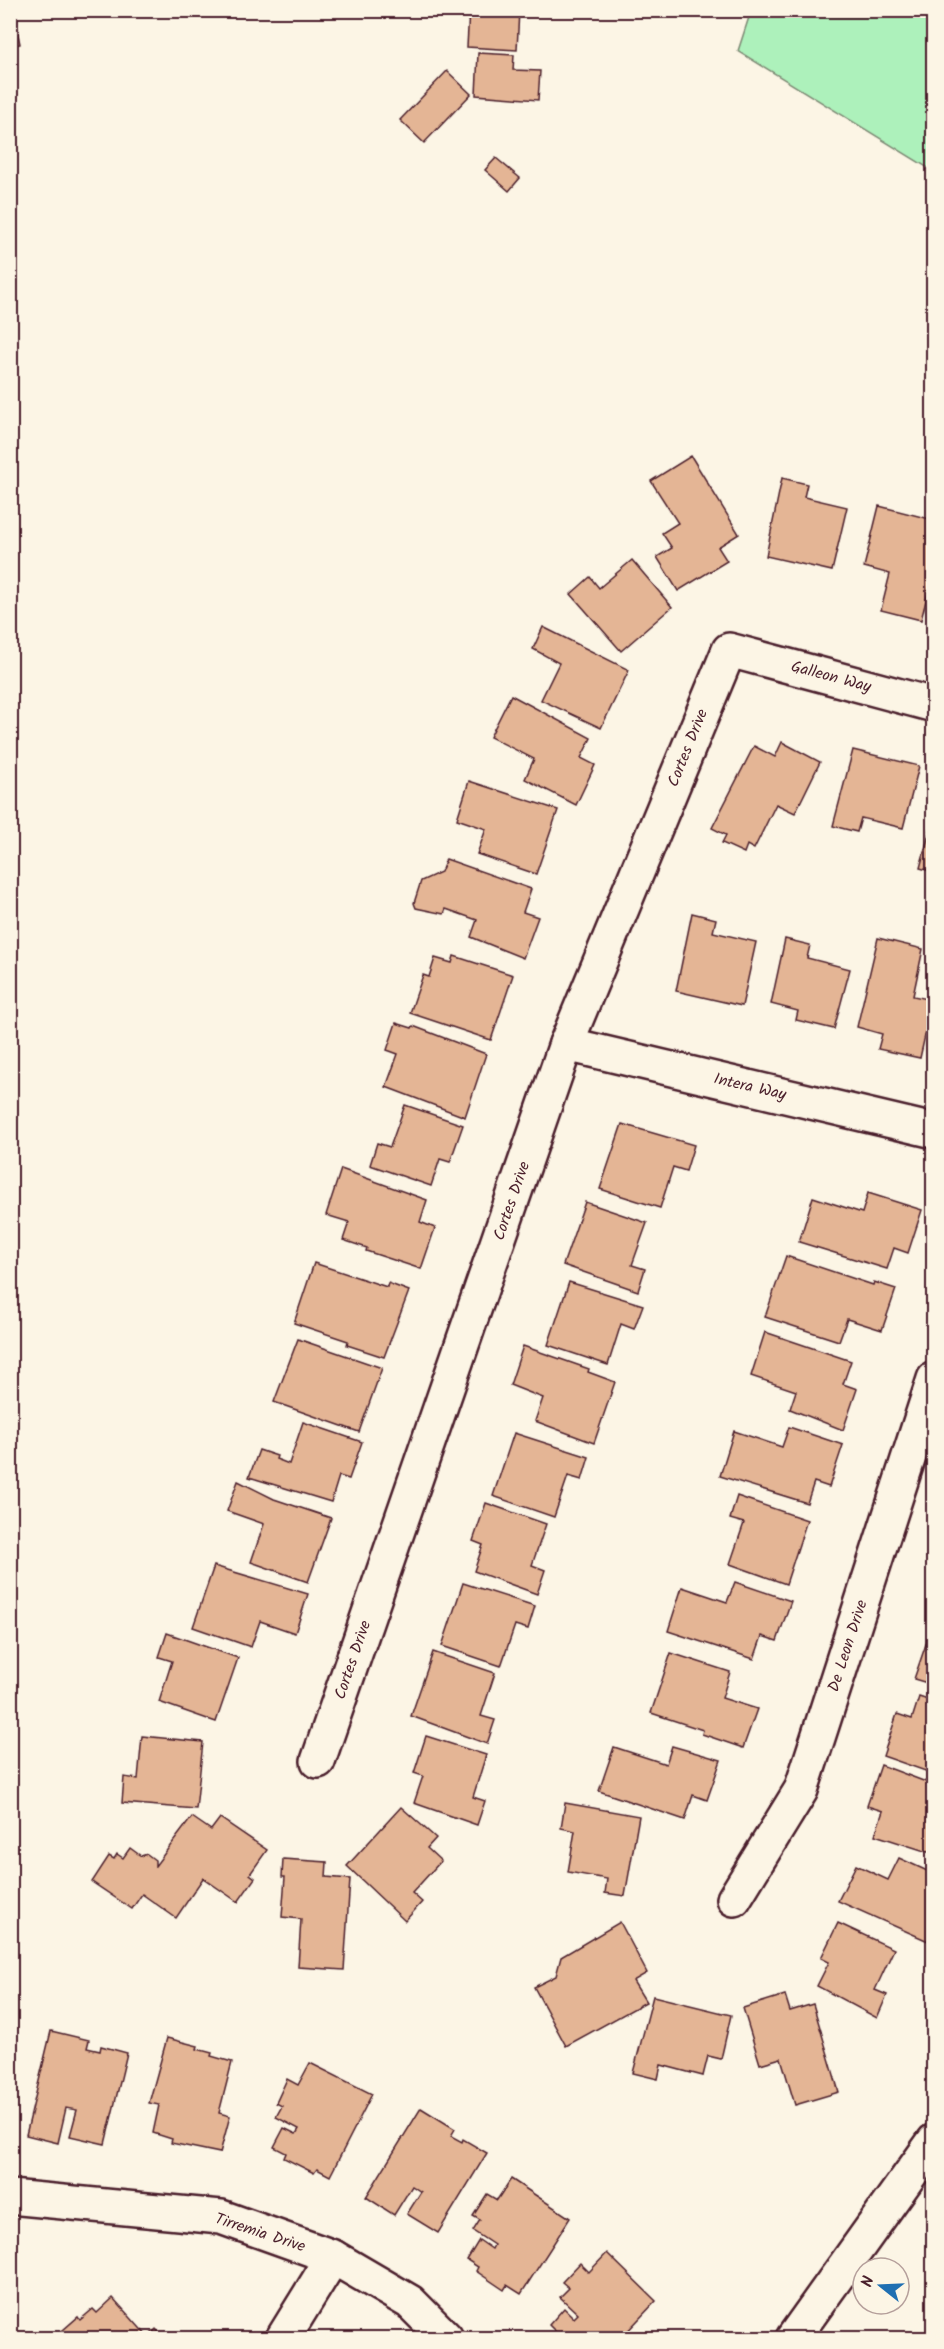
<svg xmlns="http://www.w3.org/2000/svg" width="944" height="2349" viewBox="0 0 944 2349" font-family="Kalam,sans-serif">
<rect width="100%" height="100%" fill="#fcf5e5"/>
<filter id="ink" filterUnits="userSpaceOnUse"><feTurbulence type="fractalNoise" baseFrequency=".0167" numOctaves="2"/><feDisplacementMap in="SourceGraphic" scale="12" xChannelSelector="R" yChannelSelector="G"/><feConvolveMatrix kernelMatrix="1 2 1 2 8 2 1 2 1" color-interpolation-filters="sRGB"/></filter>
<g filter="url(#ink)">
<!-- green -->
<path fill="#adf1bb" stroke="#7c8873" stroke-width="1.5" d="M751 11H933V171L738 51Z"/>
<!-- building -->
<g fill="#e4b595" stroke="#4a1f2b" stroke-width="1.5">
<path d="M10 10H13L20 44 10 46Z"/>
<path d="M469 10H519L517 50 467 47Z"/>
<path d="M478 53 514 55 513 70 540 71 538 100 476 95Z"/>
<path d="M447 71 471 94 424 143 400 120Z"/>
<path d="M496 158 520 178 509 191 485 170Z"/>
<path d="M691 456 739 534 718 547 727 561 678 591 657 557 672 548 662 533 678 523 651 481Z"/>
<path d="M782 478 807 484 804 497 847 507 832 571 766 556Z"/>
<path d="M879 506 934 520V553L928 576 932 577 921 620 881 610 890 574 864 567Z"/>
<path d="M632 560 672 607 621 651 571 594 590 577 599 588Z"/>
<path d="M543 627 629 670 601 728 541 700 559 663 533 649Z"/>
<path d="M511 695 591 738 581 758 595 765 576 805 525 779 534 759 490 737Z"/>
<path d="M782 742 820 762 795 813 776 804 754 849 747 845 744 853 722 843 726 835 712 828 754 746 775 757Z"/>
<path d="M853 750 919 766 903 828 861 818 857 832 833 826Z"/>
<path d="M469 781 558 810 536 874 477 854 486 829 457 819Z"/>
<path d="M934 815V872L920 868Z"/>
<path d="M446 859 531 889 523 912 538 917 523 958 471 937 477 920 446 909 444 914 416 908 414 903 421 881 441 872Z"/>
<path d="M692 913 716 919 713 932 756 942 742 1006 676 991Z"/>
<path d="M878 938 923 949 913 996 933 1000 920 1058 878 1049 882 1034 857 1027Z"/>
<path d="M785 939 810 945 807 958 850 969 834 1029 796 1020 798 1011 771 1004Z"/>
<path d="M454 956 513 975 491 1040 410 1013 423 975 429 977 435 958 452 963Z"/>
<path d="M396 1023 412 1028 413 1026 486 1054 465 1117 386 1087 398 1054 387 1050Z"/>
<path d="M405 1105 463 1125 450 1162 440 1159 431 1186 370 1165 377 1143 390 1147Z"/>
<path d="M622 1124 694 1145 686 1171 673 1167 660 1208 600 1189Z"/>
<path d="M341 1169 427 1200 420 1222 435 1228 421 1269 366 1251 367 1248 343 1240 349 1222 326 1215Z"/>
<path d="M868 1193 922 1210 908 1253 894 1248 887 1269 799 1242 813 1197 862 1213Z"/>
<path d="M585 1202 647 1223 632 1265 645 1269 638 1291 563 1265Z"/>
<path d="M786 1256 873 1285 874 1282 896 1289 882 1330 847 1319 839 1341 765 1317Z"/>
<path d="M314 1263 387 1287 388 1283 409 1291 384 1357 347 1345 348 1341 294 1323Z"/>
<path d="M569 1282 643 1305 634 1329 621 1324 608 1365 548 1345Z"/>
<path d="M765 1332 851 1361 843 1384 857 1389 843 1430 790 1409 796 1391 751 1376Z"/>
<path d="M298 1339 382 1368 359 1432 274 1402Z"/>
<path d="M523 1346 589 1369 588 1372 615 1382 594 1443 535 1421 543 1398 510 1385Z"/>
<path d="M303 1422 362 1442 349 1479 339 1476 331 1502 249 1477 259 1450 277 1456 276 1459 289 1464Z"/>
<path d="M789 1427 843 1445 829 1487 814 1482 807 1503 720 1476 734 1431 782 1447Z"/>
<path d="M514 1433 589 1457 582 1480 568 1476 554 1517 493 1496Z"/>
<path d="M238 1481 274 1499 331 1518 308 1582 251 1562 264 1524 227 1511Z"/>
<path d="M737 1496 807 1520 786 1584 730 1564 744 1523 730 1519Z"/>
<path d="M486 1503 546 1524 532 1565 545 1570 537 1594 474 1571 483 1545 473 1541Z"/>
<path d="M214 1566 308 1594 295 1633 260 1621 251 1647 193 1627Z"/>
<path d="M735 1582 791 1601 777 1641 762 1636 754 1659 668 1631 682 1587 727 1602Z"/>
<path d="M463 1583 535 1606 528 1629 515 1625 501 1666 442 1646Z"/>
<path d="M934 1621V1685L914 1679Z"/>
<path d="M167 1633 238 1658 216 1722 159 1702 172 1661 159 1657Z"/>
<path d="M433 1652 495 1673 481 1716 495 1720 487 1744 411 1716Z"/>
<path d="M671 1653 730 1672 722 1698 757 1709 743 1748 702 1734 703 1730 651 1713Z"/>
<path d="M919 1697 934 1702V1774L883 1756 897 1714 912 1719Z"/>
<path d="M142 1736 203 1742 196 1809 122 1803 124 1777 138 1779Z"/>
<path d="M426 1736 486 1755 473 1797 485 1801 477 1825 414 1803 423 1776 414 1773Z"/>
<path d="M672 1746 721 1760 707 1800 693 1795 685 1820 599 1791 614 1747 666 1764Z"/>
<path d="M881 1765 934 1785 928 1803 934 1805V1854L875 1835 883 1811 867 1806Z"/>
<path d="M565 1803 639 1816 625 1896 605 1893 607 1879 568 1872 575 1831 561 1828Z"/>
<path d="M401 1807 436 1838 427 1848 441 1861 412 1893 422 1902 405 1921 347 1866Z"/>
<path d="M192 1817 211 1830 220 1818 267 1850 250 1874 255 1878 238 1902 203 1878 176 1918 142 1894 132 1909 92 1882 109 1856 114 1859 117 1854 123 1858 130 1848 141 1856 147 1854 155 1860V1866Z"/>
<path d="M899 1858 934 1874V1929L928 1941 838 1901 856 1865 888 1880Z"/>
<path d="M283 1859 327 1862 326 1877 350 1879 344 1970 298 1967 301 1919 282 1917 285 1877H282Z"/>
<path d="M620 1922 647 1973 633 1981 646 2002 566 2046 534 1987 556 1976 561 1957Z"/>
<path d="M838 1923 894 1949 875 1990 887 1995 877 2018 817 1986 829 1962 821 1958Z"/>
<path d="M785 1995 790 2011 813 2004 839 2092 795 2105 781 2058 760 2064 743 2008Z"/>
<path d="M653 1996 731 2015 721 2059 708 2056 703 2076 661 2065 658 2079 633 2073Z"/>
<path d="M51 2031 89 2040 87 2048 100 2051 101 2046 127 2053 105 2144 70 2136 77 2110 66 2108 58 2143 26 2135Z"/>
<path d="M167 2038 198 2046 197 2049 212 2053 211 2056 232 2062 219 2113 230 2116 220 2153 171 2143 172 2139 153 2133 159 2105 149 2103Z"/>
<path d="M310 2063 372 2094 330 2176 317 2169 314 2173 284 2158 286 2153 274 2147 284 2128 296 2134 299 2129 276 2117 282 2106 276 2103 287 2079 298 2085Z"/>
<path d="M421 2108 455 2129 451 2136 462 2142 463 2139 487 2153 438 2233 407 2214 421 2192 412 2186 394 2215 366 2197Z"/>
<path d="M511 2179 570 2218 521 2294 507 2285 504 2290 476 2271 478 2267 467 2260 479 2240 492 2249 494 2245 473 2231 480 2220 473 2216 487 2194 497 2200Z"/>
<path d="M607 2253 656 2301 621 2338H556L559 2335 549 2325 564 2308 574 2318 578 2314 560 2297 569 2288 562 2282 580 2263 589 2272Z"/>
<path d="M113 2298 148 2337 156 2329 164 2338 55 2337 78 2317 80 2320 93 2309 97 2313Z"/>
</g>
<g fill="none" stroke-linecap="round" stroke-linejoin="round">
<!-- street casing -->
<g stroke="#4a1f2b" stroke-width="38">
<g id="street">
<path d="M566 1044 934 1131"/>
<path d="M318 1761 566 1044 729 650 934 705"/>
<path d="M734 1899 801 1790 934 1379"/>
<path d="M10 2197 221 2217 333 2257 410 2302 446 2338"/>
<path d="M283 2338 333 2257"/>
</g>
</g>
<!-- secondary casing -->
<g stroke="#4a1f2b" stroke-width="38">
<path id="secondary" d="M793 2338 934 2141"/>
</g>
<!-- street -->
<use href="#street" stroke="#fcf5e5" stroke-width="33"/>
<!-- secondary -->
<use href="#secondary" stroke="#fcf5e5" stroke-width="33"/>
</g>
</g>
<g text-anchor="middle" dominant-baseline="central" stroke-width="4.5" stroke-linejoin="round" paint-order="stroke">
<!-- street labels -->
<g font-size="16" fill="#4a1f2b" stroke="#fcf5e5">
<text transform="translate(831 677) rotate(15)">Galleon Way</text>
<text transform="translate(688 748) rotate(-68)">Cortes Drive</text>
<text transform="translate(750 1087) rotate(13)">Intera Way</text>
<text transform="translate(512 1201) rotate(-71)">Cortes Drive</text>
<text transform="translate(848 1646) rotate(-72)">De Leon Drive</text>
<text transform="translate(353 1660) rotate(-71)">Cortes Drive</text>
<text transform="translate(260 2233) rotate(18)">Tirremia Drive</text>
</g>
</g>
<!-- margin -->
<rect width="944" height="2349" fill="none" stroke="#fcf5e5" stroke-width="36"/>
<rect x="18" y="18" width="908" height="2313" fill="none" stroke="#4a1f2b" stroke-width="2" filter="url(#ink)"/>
<!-- north arrow -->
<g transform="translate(881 2286) rotate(288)"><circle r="28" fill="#fcf5e5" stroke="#b59f9b" stroke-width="1.5"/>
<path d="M0-4.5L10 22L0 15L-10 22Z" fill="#1f6fb2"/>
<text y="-9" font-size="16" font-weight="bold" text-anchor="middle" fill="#4a1f2b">N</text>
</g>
</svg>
